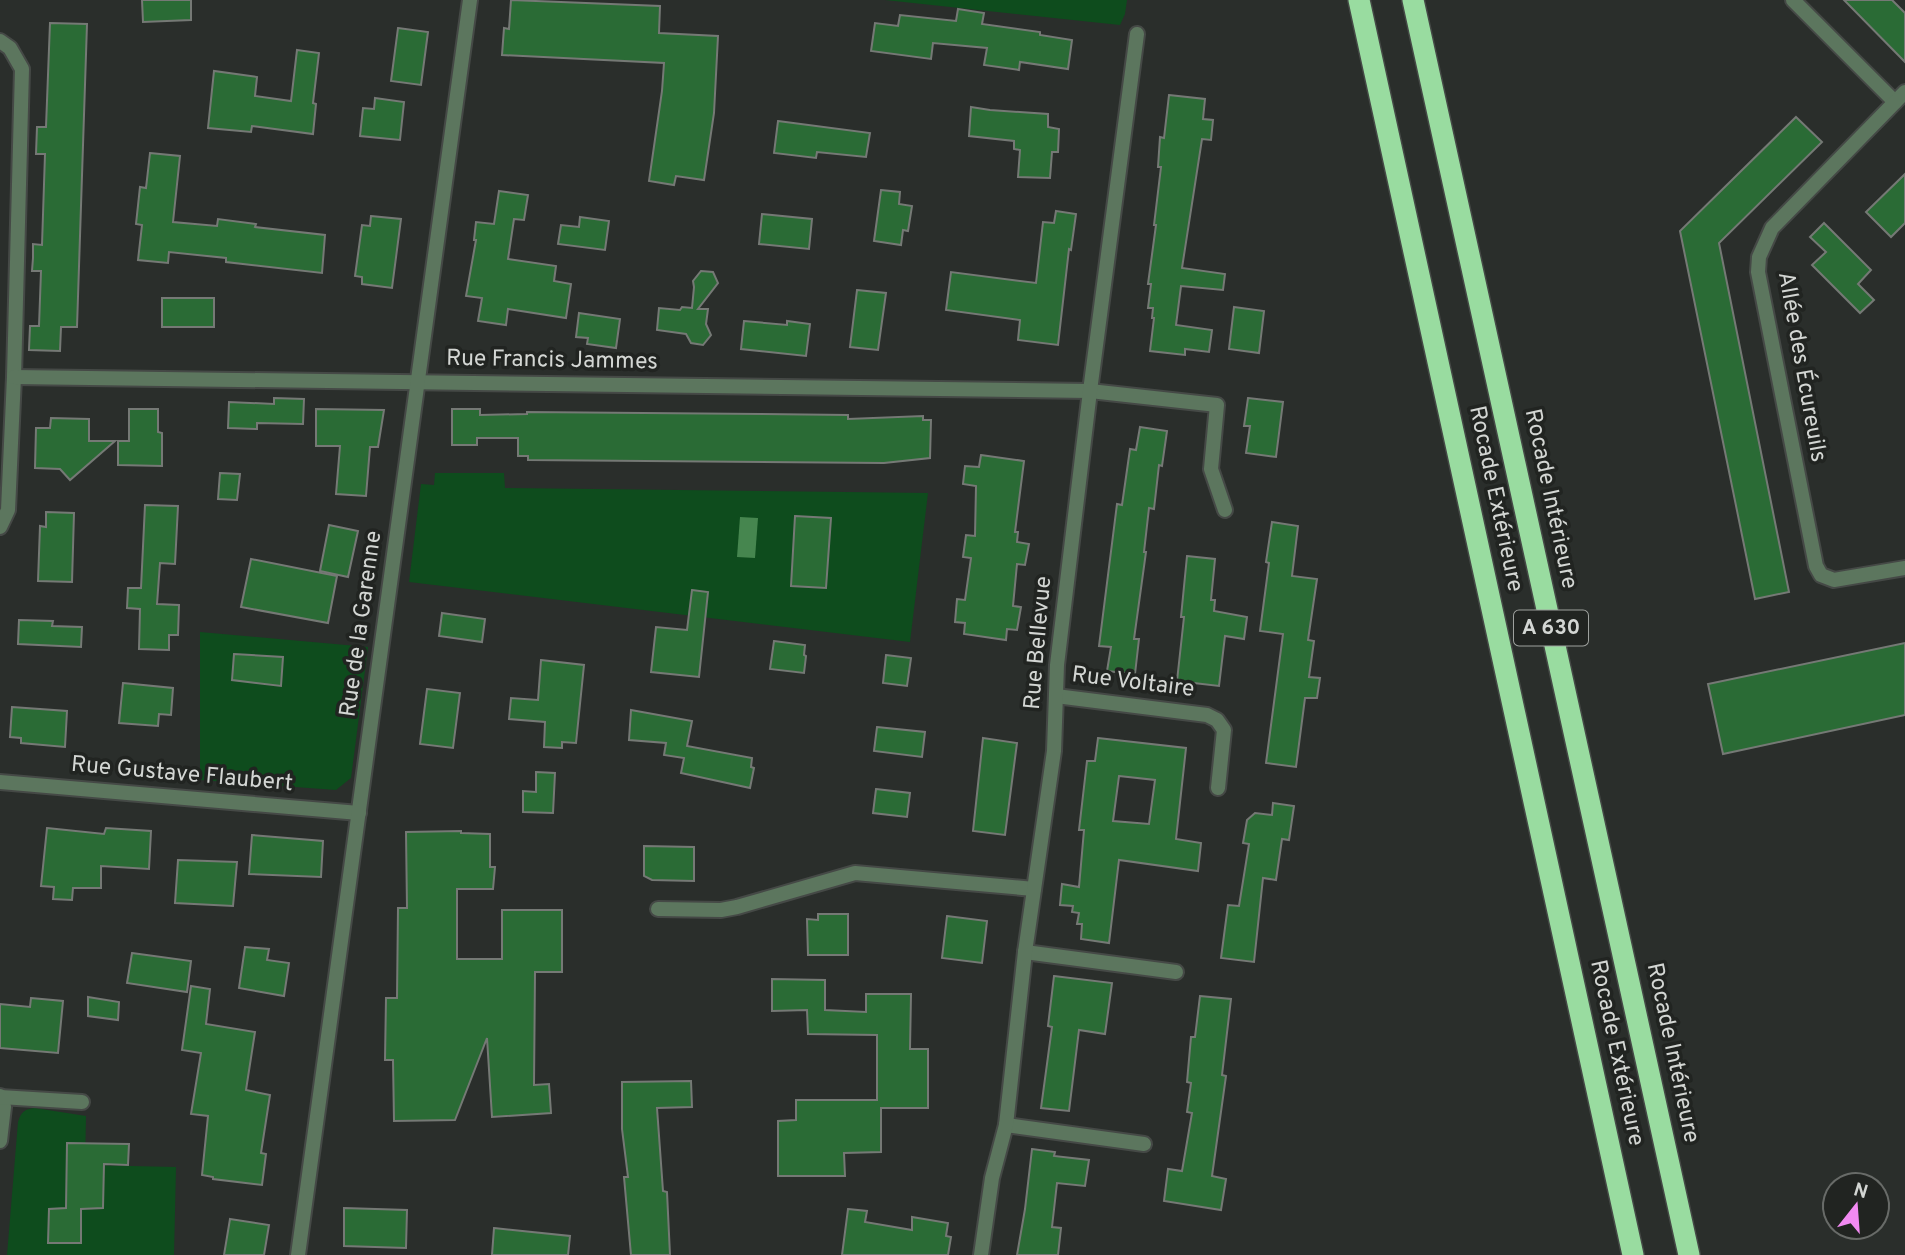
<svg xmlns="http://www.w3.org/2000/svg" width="1905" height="1255" viewBox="0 0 1905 1255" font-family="Overpass,sans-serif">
<rect width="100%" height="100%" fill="#2a2e2b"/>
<!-- green -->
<g fill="#0e4c1d">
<path d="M885 0H1127L1125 14 1120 25Z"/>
<path d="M435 473H504L505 488 928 493 910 642 409 582 421 484 434 485Z"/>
<path d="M200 632 368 647 351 778 336 790 200 780Z"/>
<path d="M35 1108 86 1116 85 1165 176 1167 174 1255H7L18 1122C21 1112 24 1109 35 1108Z"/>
</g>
<!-- water -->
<path fill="#46864f" d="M740 517 758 518 755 558 737 557Z"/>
<!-- building -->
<g fill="#2a6b35" stroke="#757975" stroke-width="2" fill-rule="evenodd">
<path d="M142 0H191V20L143 22Z"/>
<path d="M511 0 660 6 659 33 718 36 714 113 704 180 676 176 674 185 649 181 662 91 664 63 502 55 504 28 509 29Z"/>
<path d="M1844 0H1892L1905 13V62Z"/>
<path d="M958 9 984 13 982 24 1040 32V35L1072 40 1068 69 1020 62 1019 70 984 65 987 48 933 43 931 59 871 51 875 23 898 26 900 15 956 21Z"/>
<path d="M50 23 87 24 77 327H61L60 351 29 350 30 326H39L41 271H32L33 258V244L42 245 45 154H36L37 127H46Z"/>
<path d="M398 28 428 32 421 85 391 81Z"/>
<path d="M297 50 319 53 313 103 316 104 313 134 252 126 251 132 208 128 214 71 257 77 255 96 291 101Z"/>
<path d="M1169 95 1205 99 1203 119 1213 120 1211 140 1202 139 1182 268 1225 274 1223 290 1181 286 1176 325 1212 330 1209 352 1185 349V355L1150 351 1154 318H1152L1153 308H1148L1151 284H1148L1156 225H1154L1161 167H1158L1160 137 1164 138Z"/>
<path d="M375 98 404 102 400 140 360 136 363 108 374 109Z"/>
<path d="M971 107 990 110 1048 114V127L1059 129 1058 152H1052L1050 178 1018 177 1020 150 1014 149V141L969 136Z"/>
<path d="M1796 117 1822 142 1719 243 1789 592 1755 599 1680 231Z"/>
<path d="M778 121 870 133 866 157 817 152 816 158 774 153Z"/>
<path d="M150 153 180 156 173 222 217 226 218 219 256 224 255 227 325 235 322 273 226 262V258L169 252 168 263 138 260 142 225 136 224 140 187 146 188Z"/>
<path d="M1905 174V223L1891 237 1866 212Z"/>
<path d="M881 190 900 192 899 204 912 206 908 231 903 230 901 245 874 241Z"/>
<path d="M499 191 528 195 524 220 514 219 508 259 556 266 554 281 571 284 566 318 508 309 506 325 478 321 482 298 466 296 476 240H474L476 222 494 224Z"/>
<path d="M1056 211 1076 214 1071 250 1069 249 1058 345 1018 340 1020 320 946 310 951 272 1036 283 1043 222 1054 223Z"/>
<path d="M762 214 812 219 809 249 759 244Z"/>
<path d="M371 216 401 219 392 288 362 284V277L355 276 362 225 370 226Z"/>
<path d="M580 217 609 221 605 250 558 244 561 225 579 227Z"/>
<path d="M1824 223 1871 270 1858 284 1874 300 1860 313 1812 265 1826 252 1810 237Z"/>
<path d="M701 271 713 272 718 283 698 309H708L706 324 711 335 703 345 691 343 686 334 657 330 659 308 680 310 682 307 692 308 694 287 693 281Z"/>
<path d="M857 290 886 293 878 350 850 347Z"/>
<rect x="162" y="298" width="52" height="29"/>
<path d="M1234 307 1264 311 1259 353 1229 349Z"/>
<path d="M579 313 620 319 616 348 587 344 588 338 576 337Z"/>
<path d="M744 321 787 325V321L810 324 806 356 741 349Z"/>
<path d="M274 398 304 399 303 424 257 423V429L228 428 229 402 274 404Z"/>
<path d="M1248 398 1283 402 1276 457 1246 453 1250 426H1244Z"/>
<path d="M129 409H158V432L162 433V466L118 465V441H129Z"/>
<path d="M316 409 384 410 378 447H370L366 496 336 494 340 446H316Z"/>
<path d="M452 409H480V415L527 414V412L761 414 848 415V419L923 416V420H931L930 458 884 463 528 460V456H518V438H477V445H452Z"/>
<path d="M51 418 89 419V441H115L70 480 60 469 35 468 36 428H50Z"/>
<path d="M1140 427 1167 431 1162 466 1159 465 1154 509 1149 508 1144 552H1146L1134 639H1139L1135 674 1107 671 1111 647 1099 646 1117 504 1122 505 1130 449 1136 450Z"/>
<path d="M981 455 1024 461 1015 532H1018L1017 542 1029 544 1025 565 1017 564 1013 606 1021 607 1017 630 1007 629 1006 640 964 634 965 623 955 622 957 599 965 600 971 558 963 557 966 535 975 536 976 486 963 484 965 466 979 467Z"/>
<path d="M220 473 240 474 237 500 218 499Z"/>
<path d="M145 505 178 506 175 564 160 563 157 604 179 605 178 635H169V650L139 649 140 609 127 608 128 588H141Z"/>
<path d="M46 512 74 513 72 582 38 581 40 526 46 527Z"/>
<path d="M795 516 831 518 826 588 791 586Z"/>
<path d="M1272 522 1298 526 1292 576 1317 579 1308 640 1314 641 1309 677 1320 678 1317 698H1305L1296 767 1266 763 1283 634 1260 631 1269 563 1266 562Z"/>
<path d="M329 525 358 531 348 577 320 571Z"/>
<path d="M1187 556 1215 559 1211 600H1215L1214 611 1247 617 1244 639 1225 636 1219 686 1177 681 1184 617H1181Z"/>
<path d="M251 559 337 576 328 623 241 607Z"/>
<path d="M692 590 708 592 699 677 651 672 656 627 687 630Z"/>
<path d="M442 613 485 619 482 642 439 636Z"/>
<path d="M19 620 53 621 52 626 82 627 81 647 18 644Z"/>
<path d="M774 641 805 645 804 655 806 656 804 673 770 669Z"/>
<path d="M1905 643V715L1723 754 1708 684Z"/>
<path d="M234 654 283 657 281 686 232 680Z"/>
<path d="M886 655 911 658 907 686 883 683Z"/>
<path d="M541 660 584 665 576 743 562 742V748L544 747 545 722 509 719 511 698 538 700Z"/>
<path d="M123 683 173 688 171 715 159 714 158 726 119 723Z"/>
<path d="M427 689 460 693 453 748 420 744Z"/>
<path d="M12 707 67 711 65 747 21 743V738L10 737Z"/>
<path d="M631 710 692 721 687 746 752 758 751 767 754 768 750 788 681 773 684 758 664 755 666 743 629 740Z"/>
<path d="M877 727 925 732 922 757 874 751Z"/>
<path d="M983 738 1017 743 1005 835 973 831Z"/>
<path d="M1098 738 1186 748 1176 839 1201 843 1198 871 1119 860 1109 943 1081 939 1082 924H1077L1079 913 1072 912 1073 906 1060 905 1062 884 1079 887 1084 830H1079L1087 761H1095ZM1119 776 1155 780 1149 824 1113 821Z"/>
<path d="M536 772 555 773 553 813 523 812V791L536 792Z"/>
<path d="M876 789 910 793 907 817 873 813Z"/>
<path d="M1273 803 1294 806 1289 840 1282 839 1276 880 1263 878 1254 962 1221 958 1228 905 1239 906 1249 844 1243 843 1247 820 1255 813 1272 815Z"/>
<path d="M47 828 104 834 106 828 151 831 149 869 101 866V888H73L72 900 53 899 54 887 41 886Z"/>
<path d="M461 831V833L490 834V867H495L493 889H457V959H502V910H562V972H535L534 1085 549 1084 551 1113 492 1117 487 1038 455 1120 394 1121 393 1060H385L386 998H397L398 908H407L406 832Z"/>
<path d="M252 835 323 841 321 877 249 874Z"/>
<path d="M644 846 694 847V881L652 880 644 876Z"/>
<path d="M178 860 237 862 233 906 175 903Z"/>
<path d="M818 914H848V955H808L807 919 818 920Z"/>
<path d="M947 916 987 921 982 963 942 958Z"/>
<path d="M245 947 269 949 267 960 289 963 284 996 239 988Z"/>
<path d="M132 953 191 961 187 992 127 983Z"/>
<path d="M1054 976 1112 983 1105 1034 1079 1030 1069 1111 1041 1108 1052 1027 1048 1026Z"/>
<path d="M772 979 825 980V1010L866 1012V994H911L910 1049H928V1108H881V1152L844 1153 845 1176H778V1121L796 1120V1100H877V1035L808 1034 807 1010 772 1011Z"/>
<path d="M191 986 210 989 206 1024 255 1032 246 1090 270 1095 261 1153 266 1154 262 1185 213 1179V1177L202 1175 208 1116 191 1114 201 1053 182 1050Z"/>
<path d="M1200 996 1231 999 1222 1075 1226 1076 1212 1176 1226 1179 1221 1210 1164 1201 1168 1169 1182 1171 1192 1113 1187 1112 1191 1083 1187 1082 1191 1037H1195Z"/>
<path d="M88 997 119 1002 118 1020 88 1016Z"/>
<path d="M31 998 63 1001 58 1053 0 1048V1004L30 1007Z"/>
<path d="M691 1081 692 1107 657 1108 663 1191 667 1192 670 1255H631L624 1177H628L622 1129V1082Z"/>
<path d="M67 1143 129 1144 128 1165 104 1164 103 1208 81 1209V1243H48L49 1209 66 1208Z"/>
<path d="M1032 1149 1055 1152 1054 1156 1089 1160 1085 1186 1057 1183 1052 1227 1061 1228 1058 1255H1017L1025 1209Z"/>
<path d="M344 1208 407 1210 406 1248 344 1246Z"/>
<path d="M848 1209 867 1211 865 1222 912 1230V1217L948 1223 946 1236 951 1237 948 1255H842Z"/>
<path d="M230 1219 269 1225 264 1255H224Z"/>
<path d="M494 1228 570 1236 568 1255H492Z"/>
</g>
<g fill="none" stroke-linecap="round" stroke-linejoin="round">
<!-- service casing -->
<g stroke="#454946" stroke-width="18">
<g id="service">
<path d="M1025 952 1176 972"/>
<path d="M1006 1125 1144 1144"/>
</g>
</g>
<!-- minor casing -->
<g stroke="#454946" stroke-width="18">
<g id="minor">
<path d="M1793 0 1895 102"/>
<path d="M0 41 10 48 22 69 14 377 8 510 0 527"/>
<path d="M1905 92 1772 228 1759 257 1758 272 1816 566 1821 575 1834 580 1905 568"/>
<path d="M14 377 1090 391 1217 405 1211 469 1225 510"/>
<path d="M1056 696 1207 715 1217 720 1224 730 1218 788"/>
<path d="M0 782 359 813"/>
<path d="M658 909 721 910 737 907 855 873 1034 889"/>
<path d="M0 1096 4 1107 0 1141"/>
<path d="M0 1097 82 1102"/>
<path d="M298 1255 470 0"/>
<path d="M981 1255 992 1178 1006 1125 1025 952 1054 751 1057 665 1090 391 1137 34"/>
</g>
</g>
<!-- motorway casing -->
<g stroke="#454946" stroke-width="24">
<g id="motorway">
<path d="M1359 0 1633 1255"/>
<path d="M1413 0 1689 1255"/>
</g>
</g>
<!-- service -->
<use href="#service" stroke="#5c765e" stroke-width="14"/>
<!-- minor -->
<use href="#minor" stroke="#5c765e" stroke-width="14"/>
<!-- motorway -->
<use href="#motorway" stroke="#99dca0" stroke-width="21"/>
</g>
<g text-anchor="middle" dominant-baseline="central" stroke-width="7" stroke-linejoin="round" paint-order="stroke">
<!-- shield labels -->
<rect fill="#212421" stroke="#9ea19e" stroke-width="2" x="1514" y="610.5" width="74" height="35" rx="5"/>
<g font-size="21" font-weight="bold" fill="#d3d6d3">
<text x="1551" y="628">A 630</text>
</g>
<!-- street labels -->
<g font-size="23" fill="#d3d6d3" stroke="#212421">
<text transform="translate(552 361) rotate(1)">Rue Francis Jammes</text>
<text transform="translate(1801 367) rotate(80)">Allée des Écureuils</text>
<text transform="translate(1495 499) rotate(78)">Rocade Extérieure</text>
<text transform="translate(1550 499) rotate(78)">Rocade Intérieure</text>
<text transform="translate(362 624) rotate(-82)">Rue de la Garenne</text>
<text transform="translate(1039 643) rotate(-85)">Rue Bellevue</text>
<text transform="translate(1133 683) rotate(7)">Rue Voltaire</text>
<text transform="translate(182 775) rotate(5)">Rue Gustave Flaubert</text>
<text transform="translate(1616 1053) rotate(78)">Rocade Extérieure</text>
<text transform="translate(1672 1053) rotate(78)">Rocade Intérieure</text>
</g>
</g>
<!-- north arrow -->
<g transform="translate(1856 1206) rotate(17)"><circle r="33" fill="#212421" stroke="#686b68" stroke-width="2"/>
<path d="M0-5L12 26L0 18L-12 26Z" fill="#f28af2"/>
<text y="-10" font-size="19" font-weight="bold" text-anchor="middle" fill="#d3d6d3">N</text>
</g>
</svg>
